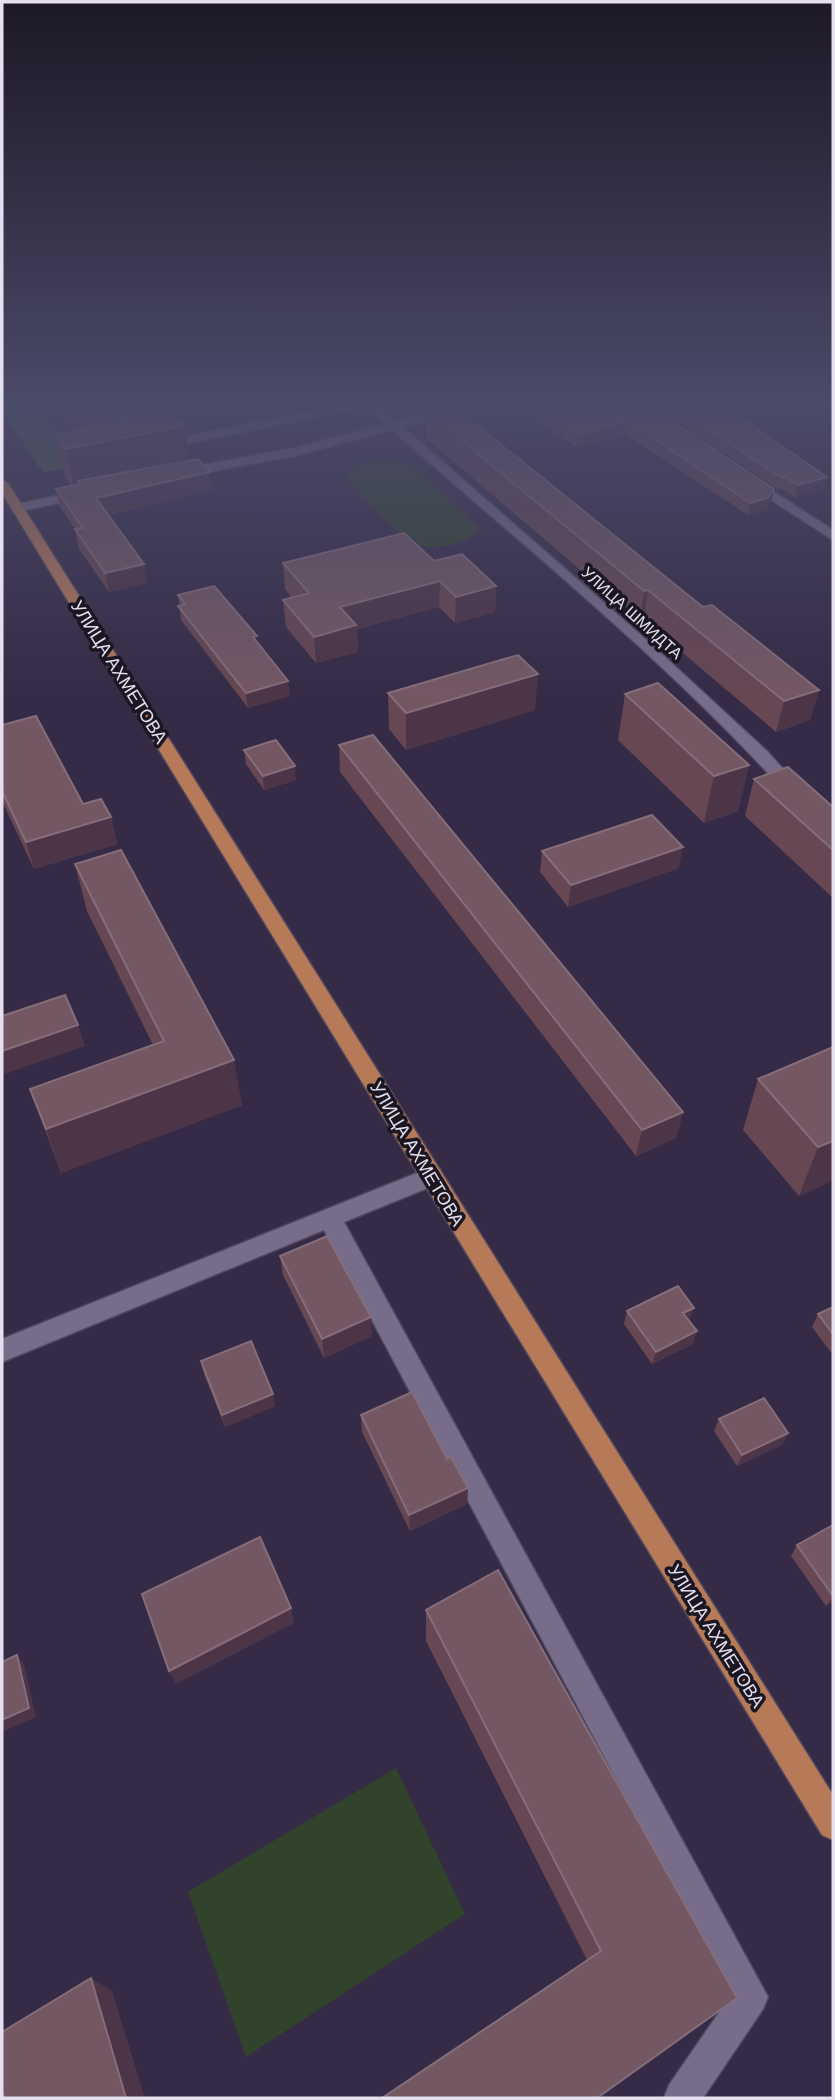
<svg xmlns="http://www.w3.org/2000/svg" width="835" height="2100" viewBox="0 0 835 2100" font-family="Helvetica,sans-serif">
<rect width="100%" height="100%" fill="#352b46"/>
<!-- green -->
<g fill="#31432b">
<path d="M383 460 412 465 478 527V530C461 548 434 550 410 544L346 479C350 463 369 462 383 460Z"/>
<path d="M396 1768 465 1914 246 2057 188 1892Z"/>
</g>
<!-- forest -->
<path fill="#4a5e44" d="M2 401H35L83 465 43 472 2 412Z"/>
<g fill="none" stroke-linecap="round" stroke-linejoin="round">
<!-- minor casing -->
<g stroke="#51485e" stroke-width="3">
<g id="minor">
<path d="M100 401H112L148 444 359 401H373L396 421 472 401H492L403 427 650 643 767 751 803 791 800 795H788C668 662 526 548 392 430L295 456 180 477 174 473 180 469 294 448 385 424 366 407 145 452 141 451Z"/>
<path d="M811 401 833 403V410L813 403Z"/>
<path d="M751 477 833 530V540L746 484 745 481Z"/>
<path d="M87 489 92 490V496L17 512 10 508 17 504Z"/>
<path d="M432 1167 440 1169 443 1176 440 1183 344 1222 768 1997 763 2009 703 2098H664L669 2085 731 1995 324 1230 2 1362V1339Z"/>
</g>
</g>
<!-- major casing -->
<g stroke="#51485e" stroke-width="3">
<path id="major" d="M2 479 8 483 833 1795V1840L822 1835 2 493Z"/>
</g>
<!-- minor -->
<use href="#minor" fill="#776d8b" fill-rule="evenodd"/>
<!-- major -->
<use href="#major" fill="#b67a59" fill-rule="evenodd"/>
</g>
<!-- wall -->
<g fill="#664753">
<path d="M52 401H106L122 420 189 460 212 490 108 515 144 564 147 583 109 592 79 549 75 529 60 507 56 489 71 485 64 475 55 435 75 431Z"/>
<path d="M234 401H274L275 413 249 418Z"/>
<path d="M388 401H430L397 409Z"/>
<path d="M510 401H642L771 502 766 510 748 515 625 434 576 447Z"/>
<path d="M646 401H725L726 404 731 407 730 410 827 477 824 489 795 497 780 488 779 490Z"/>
<path d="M426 411 819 690 810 720 776 732 644 620 640 621 426 438Z"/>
<path d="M283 563 496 586 495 612 455 623 439 607 357 629 358 652 316 663 286 627 283 600 292 598 285 589Z"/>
<path d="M178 595 257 643 290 696 248 708 181 620Z"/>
<path d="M388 693 535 710 406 750 389 729Z"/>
<path d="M625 694 749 765 738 811 704 823 618 740Z"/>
<path d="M2 725 83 804 111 817 117 844 34 869 2 801Z"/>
<path d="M339 745 683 1112 676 1138 636 1156 340 772Z"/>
<path d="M244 750 296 780 264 790 246 764Z"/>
<path d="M754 779 833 807V898L745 816Z"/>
<path d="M542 851 679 868 568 907 540 872Z"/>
<path d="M75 864 242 1105 61 1173 30 1089 153 1045 87 911Z"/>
<path d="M833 1047V1180L799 1196 743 1130 758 1079Z"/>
<path d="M280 1256 372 1336 324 1358 283 1275Z"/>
<path d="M833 1307V1355L812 1327 818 1314Z"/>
<path d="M627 1311 689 1321 693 1344 652 1364 624 1324Z"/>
<path d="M201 1361 275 1406 225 1427 204 1374Z"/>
<path d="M361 1415 447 1459 468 1488 467 1504 410 1531 362 1432Z"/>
<path d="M719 1419 788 1433 782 1445 737 1466 714 1431Z"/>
<path d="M833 1525V1601L826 1606 791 1556 797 1545Z"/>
<path d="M426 1610 737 1998 587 1960 426 1641Z"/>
</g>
<!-- shaded-wall -->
<g fill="#4c3547">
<path d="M247 401H274L275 413 249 418Z"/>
<path d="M397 401H430L397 409Z"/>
<path d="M627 421 625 434 576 447 577 435Z"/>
<path d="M185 426 190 466 78 481 79 488 74 489 66 449Z"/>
<path d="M210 472 212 490 100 517 96 498Z"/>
<path d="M827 477 824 489 795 497 798 485Z"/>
<path d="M774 489 771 502 766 510 748 515 750 503Z"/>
<path d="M144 564 147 583 109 592 105 573Z"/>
<path d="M440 581 439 607 357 629 358 652 316 663 314 637 340 607Z"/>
<path d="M496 586 495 612 455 623 456 597Z"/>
<path d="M648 590 644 620 640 621 644 591Z"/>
<path d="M538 674 535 710 406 750V713Z"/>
<path d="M288 681 290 696 248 708 246 693Z"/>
<path d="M819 690 810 720 776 732 784 701Z"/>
<path d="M749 765 738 811 704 823 714 776Z"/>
<path d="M295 766 296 780 264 790 263 776Z"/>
<path d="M111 817 117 844 34 869 26 842Z"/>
<path d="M683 847 679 868 568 907 571 885Z"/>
<path d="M78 1025 85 1046 2 1075V1051Z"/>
<path d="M234 1060 242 1105 61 1173 46 1129Z"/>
<path d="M683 1112 676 1138 636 1156 642 1130Z"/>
<path d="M833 1141V1180L799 1196 818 1147Z"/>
<path d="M694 1308 689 1321 683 1313Z"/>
<path d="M371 1317 372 1336 324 1358 322 1339Z"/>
<path d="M697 1331 693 1344 652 1364 656 1352Z"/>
<path d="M273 1394 275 1406 225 1427 222 1415Z"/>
<path d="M788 1433 782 1445 737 1466 742 1455Z"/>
<path d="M468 1488 467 1504 410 1531 409 1515Z"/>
<path d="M833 1596V1601L826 1606Z"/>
<path d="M291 1608 294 1623 176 1684 169 1671Z"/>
<path d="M17 1655 24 1664 36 1717 2 1732V1720Z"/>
<path d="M91 1978 112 1991 145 2098H126Z"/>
</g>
<!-- building -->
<g fill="#735864" stroke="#856d7a" stroke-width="2">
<path d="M75 401H106L122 420 170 411 185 426 66 449 55 435 95 427Z"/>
<path d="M528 401H642L774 489 768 498 750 503 627 421 577 435Z"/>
<path d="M666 401H725L723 403 731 407 727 408 827 477 798 485 783 476 782 478Z"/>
<path d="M452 405 703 607 712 605 819 690 784 701 648 590 644 591 426 411Z"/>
<path d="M198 459 210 472 96 498 144 564 105 573 75 529 83 528 56 489 80 484 78 481Z"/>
<path d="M404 533 434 561 462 554 496 586 456 597 440 581 340 607 356 625 314 637 283 600 309 593 283 563Z"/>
<path d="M214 586 257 636 253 637 288 681 246 693 178 606 185 604 178 595Z"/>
<path d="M518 655 538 674 406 713 388 693Z"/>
<path d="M658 683 749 765 714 776 625 694Z"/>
<path d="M36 716 83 804 101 799 111 817 26 842 2 791V725Z"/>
<path d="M373 735 683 1112 642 1130 339 745Z"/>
<path d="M276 740 295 766 263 776 244 750Z"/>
<path d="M788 767 833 807V850L754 779Z"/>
<path d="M652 815 683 847 571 885 542 851Z"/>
<path d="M121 850 234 1060 46 1129 30 1089 164 1041 75 864Z"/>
<path d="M65 995 78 1025 2 1051V1016Z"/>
<path d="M833 1047V1141L818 1147 758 1079Z"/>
<path d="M327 1236 371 1317 322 1339 280 1256Z"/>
<path d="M678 1286 694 1308 683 1313 697 1331 656 1352 627 1311Z"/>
<path d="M833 1307V1334L818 1314Z"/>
<path d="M251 1341 273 1394 222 1415 201 1361Z"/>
<path d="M412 1392 447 1459 451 1457 468 1488 409 1515 361 1415Z"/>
<path d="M764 1398 788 1433 742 1455 719 1419Z"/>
<path d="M833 1525V1596L797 1545Z"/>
<path d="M260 1537 291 1608 169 1671 142 1594Z"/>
<path d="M498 1570 737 1998 597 2098H382L601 1951 426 1610Z"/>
<path d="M17 1655 29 1708 2 1720V1662Z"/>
<path d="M91 1978 126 2098H4L2 2089V2032Z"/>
</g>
<!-- sky -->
<linearGradient id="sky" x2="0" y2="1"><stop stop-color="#1d1826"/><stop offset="0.58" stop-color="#4b4a68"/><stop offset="1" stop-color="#4b4a68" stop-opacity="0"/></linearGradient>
<rect width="835" height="695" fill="url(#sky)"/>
<g text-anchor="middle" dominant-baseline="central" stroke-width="7" stroke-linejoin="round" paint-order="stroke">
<!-- far-street labels -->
<g font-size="16" fill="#e5dff0" stroke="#1b1722">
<text transform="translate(632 613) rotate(42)">УЛИЦА ШМИДТА</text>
</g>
<!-- street labels -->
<g font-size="18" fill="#e5dff0" stroke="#1b1722">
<text transform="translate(119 672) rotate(58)">УЛИЦА АХМЕТОВА</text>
<text transform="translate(417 1154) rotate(59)">УЛИЦА АХМЕТОВА</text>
<text transform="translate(716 1636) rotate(58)">УЛИЦА АХМЕТОВА</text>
</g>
</g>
<!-- border -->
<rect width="835" height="2100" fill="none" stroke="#e5dff0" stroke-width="7"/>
</svg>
